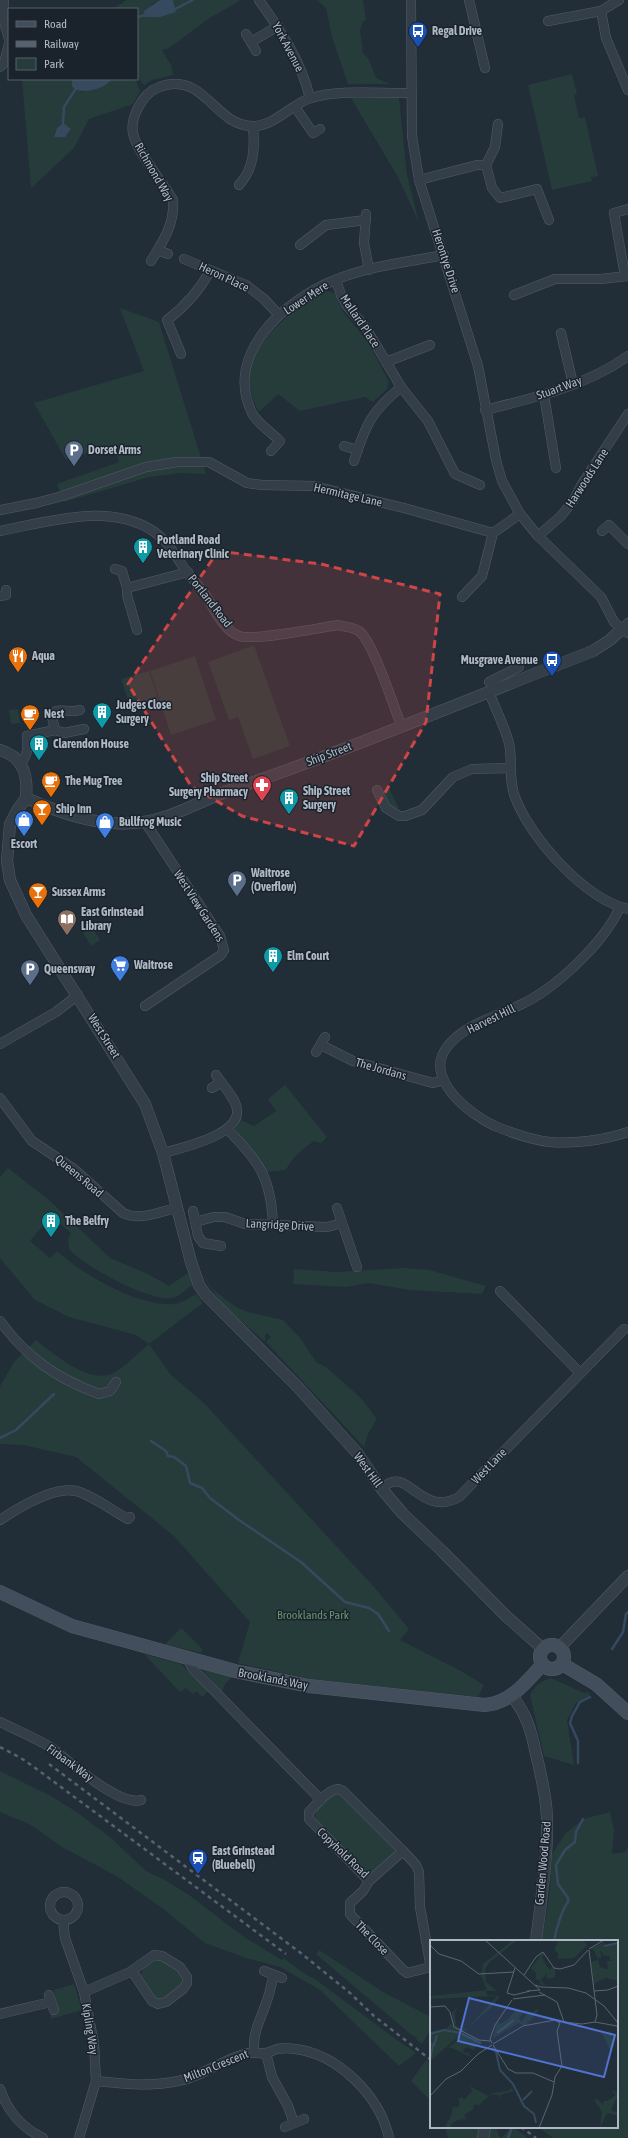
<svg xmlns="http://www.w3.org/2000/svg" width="628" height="2138" viewBox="0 0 628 2138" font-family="'Asap Condensed',sans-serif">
<rect width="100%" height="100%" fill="#212d37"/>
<!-- green -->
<g fill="#263c3b" fill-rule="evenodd">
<path d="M127 0H160L150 5 176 11 173 0H241L208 19 169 48 162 50 172 67 173 75 152 80 144 85 137 76V9H112Z"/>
<path d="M317 0H363L366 20 363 21 360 30 363 53 369 60 376 78 390 84H348L332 37 326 8Z"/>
<path d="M572 74 577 94 574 95 579 118 585 117 598 176 591 177 592 181 552 190 528 85Z"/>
<path d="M22 79H72V86L75 90 82 92 112 79H135L140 91 133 104 89 119 74 148 31 188ZM61 124 67 126 70 131 66 136 54 134Z"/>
<path d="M351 98H399L407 175 419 223 398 177Z"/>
<path d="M324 291H329L335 294 343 312 367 340 389 382 387 389 373 402 365 397 300 411 278 394 259 412C251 398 246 382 251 365 258 337 299 304 324 291Z"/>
<path d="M120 308 159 322 206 474 179 473 149 477 64 502 57 484 119 462 113 445 66 460 34 403 144 371Z"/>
<path d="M254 645 290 746 253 759 238 717 229 720 208 662Z"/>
<path d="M195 656 216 720 171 735 150 671Z"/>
<path d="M149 671 159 701 131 708 121 679Z"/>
<path d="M18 709 20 723 11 724 9 710Z"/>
<path d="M389 788 399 809 392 807 384 798 386 790Z"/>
<path d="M92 927 100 940 91 946 83 933Z"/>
<path d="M285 1085 327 1137 321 1143 314 1141C304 1148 291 1158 286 1170L267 1172 250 1147 237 1134 235 1129 241 1120 254 1126 276 1111 268 1099Z"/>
<path d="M8 1168 48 1199 110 1258 148 1274 169 1286 188 1273 193 1284C187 1289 180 1296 172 1298 150 1302 83 1266 69 1249L68 1239 71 1233 51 1216 30 1241 50 1258 57 1251C82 1274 138 1307 174 1304 182 1303 189 1298 196 1294L203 1303 149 1344 171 1375 204 1403 375 1588 409 1629 400 1640 461 1671 484 1685 478 1697 311 1679 238 1663 250 1622 174 1536 76 1457 23 1445 0 1444V1386L14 1362 36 1340C54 1354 92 1387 115 1372 127 1365 138 1353 149 1344L136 1335 69 1317 35 1300 0 1258V1177Z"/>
<path d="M405 1268 429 1270 486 1286 482 1294 410 1290 368 1283 347 1287 293 1284 294 1269 336 1272Z"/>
<path d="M202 1272 212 1289 236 1307 248 1312 283 1320 301 1339 316 1362 326 1367 361 1398 377 1419 368 1434 364 1447 266 1342 271 1337 267 1333 264 1337 266 1339 264 1341C241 1320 214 1301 202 1272Z"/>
<path d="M181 1628 202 1649 201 1653 165 1644Z"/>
<path d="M144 1654 181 1664 208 1691 202 1697 197 1691 193 1694 186 1688 180 1692Z"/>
<path d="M201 1668 231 1676 232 1677 225 1684 222 1692Z"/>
<path d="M551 1678 584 1693 589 1692 590 1696 576 1703 567 1720 574 1765 544 1756 530 1695C534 1686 541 1681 551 1678Z"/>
<path d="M0 1771 49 1795 75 1811 110 1837 146 1871 165 1880 189 1895 244 1937 282 1960 283 1958 308 1976 315 1979 393 2037C402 2044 407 2046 416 2053L399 2066 320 1990 280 1967 246 1958 205 1943 162 1908 118 1877 62 1847 31 1825 0 1812Z"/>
<path d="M336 1794 344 1796 395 1849V1853L374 1872H367L316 1822C312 1810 324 1797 336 1794Z"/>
<path d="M610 1812 614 1830 612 1854 625 1852 628 1848V2138H553L538 2127H617V1941H542L550 1890 552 1854 565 1834 583 1819Z"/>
<path d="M319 1950 383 1992 431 2017V2029L422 2044 416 2039 417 2038 407 2032V2031L316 1954Z"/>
<path d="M159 1959 178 1970 183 1982 165 1999 156 2000 141 1977C141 1966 150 1960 159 1959Z"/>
<path d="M74 1984 82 2010 51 2019 50 2013 58 2010 54 1990Z"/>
<path d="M426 2060 431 2064V2101L411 2081Z"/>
<path d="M445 2127H496L500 2138H448Z"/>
<path d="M512 2127H513L528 2138H501Z"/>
</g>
<!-- water -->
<g fill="#354a5f">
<path d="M160 0H173L176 12 160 17H145L144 11Z"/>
<path d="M72 79H112C104 89 87 93 75 90L72 86Z"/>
<path d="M63 123 71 129 65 137H54L57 128Z"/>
</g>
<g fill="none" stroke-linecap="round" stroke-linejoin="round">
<!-- stream -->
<g stroke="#354a5f" stroke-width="2.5">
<path d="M175 9 193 0"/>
<path d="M138 17 145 15"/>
<path d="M63 123 64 107 75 90"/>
<path d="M0 1438 16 1430 54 1394"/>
<path d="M151 1441 166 1451 168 1456 174 1457 186 1466 190 1483 202 1488 210 1498 239 1520 301 1562 345 1602 369 1608 378 1614 389 1631"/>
<path d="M612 1649 623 1632 626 1614 628 1612"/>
<path d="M578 1763V1741L570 1723 572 1716 580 1702 590 1697"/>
<path d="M554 1941C556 1930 562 1909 568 1902V1898L558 1884 556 1865 565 1850 575 1842 576 1832 583 1819"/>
<path d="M508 2138 512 2127"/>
</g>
<!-- minor casing -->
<g stroke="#525c66" stroke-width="10">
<g id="minor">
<path d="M4 0 3 18 9 39"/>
<path d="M259 0C281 31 301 61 310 98"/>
<path d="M411 0 412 136 419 180 478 366 496 460 502 481 520 514 538 536 601 597 614 622 622 629 628 623"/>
<path d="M469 0 485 68"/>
<path d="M619 0 601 11 606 38 628 90"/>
<path d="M548 21 601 11"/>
<path d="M246 34 256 51"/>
<path d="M251 42 278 26"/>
<path d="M0 67 4 63 9 44"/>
<path d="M295 107 313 133 320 129"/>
<path d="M486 165 495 147 498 124"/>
<path d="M419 180 477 165H486L492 188 500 198 537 189 549 220"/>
<path d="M239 185C254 169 255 148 253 127"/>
<path d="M366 214 364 243 369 270"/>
<path d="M300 245 326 225 366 220"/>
<path d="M158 250 168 254"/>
<path d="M184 259 246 285 264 299 279 315"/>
<path d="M151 261C163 242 175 223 173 200 163 182 136 151 133 133 131 122 136 110 142 101 148 92 156 87 166 85 206 76 215 125 252 126 274 127 291 104 311 98 340 89 380 94 411 93"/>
<path d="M625 276 614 213 628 209"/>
<path d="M336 280 341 295 347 306 366 328 401 387 428 421 455 474 480 485"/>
<path d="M514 295 555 279H600L628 276"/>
<path d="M561 333 573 384"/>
<path d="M181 354 167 320C186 306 199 291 210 271"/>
<path d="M386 362 430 345"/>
<path d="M544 395 556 468"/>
<path d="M485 410C534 398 586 386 628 356"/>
<path d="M344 446 358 450"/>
<path d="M271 451 280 441C272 433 257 423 252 413 223 354 285 300 335 280 369 266 408 262 444 255"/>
<path d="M354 461C366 424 371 412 401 387"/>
<path d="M0 510 36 503 62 496 146 467 177 462H209L247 483 262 485 314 486 404 508 493 533"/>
<path d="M0 531C48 522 108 502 153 531 168 541 176 557 186 571 192 579 199 586 205 594 213 607 223 630 239 636 255 641 318 628 338 625 345 627 353 627 359 631 374 643 393 706 402 727"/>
<path d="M602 531 609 525 628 544"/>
<path d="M493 533 520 514"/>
<path d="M538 536 561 516 573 501 582 484 628 414"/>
<path d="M115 569 122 571 127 588"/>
<path d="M0 596 6 595V590"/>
<path d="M462 597 482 576 493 533"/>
<path d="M137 630 127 595V588L188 572"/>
<path d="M489 682 519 667"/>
<path d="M489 692C495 708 504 725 509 743 513 760 508 780 515 797 530 838 585 899 628 909"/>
<path d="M80 710C71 713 64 709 56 711L52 717 55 730 64 733 84 729"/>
<path d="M21 763C28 755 28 747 27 736L55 730"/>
<path d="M377 790 386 808 399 816H405L422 810 453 777 472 769 510 768"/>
<path d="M145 822 220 936 224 950 221 955 145 1006"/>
<path d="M620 907C604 943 555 989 520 1005 496 1016 464 1025 447 1047 423 1078 469 1114 495 1126 512 1133 532 1140 550 1142 575 1144 605 1140 628 1132"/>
<path d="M0 1044 56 1012 78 995"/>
<path d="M321 1045 353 1061 433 1083 444 1080"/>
<path d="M316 1052 325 1037"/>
<path d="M212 1088 221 1082"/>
<path d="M0 1098 32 1141 74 1169 123 1213C140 1221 159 1212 176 1208"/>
<path d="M228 1130C260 1162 271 1179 273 1224"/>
<path d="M163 1153C182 1148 241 1135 237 1109 235 1097 223 1086 216 1075"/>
<path d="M337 1208 357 1267"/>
<path d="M193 1211 198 1236 203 1243 221 1246"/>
<path d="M195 1222 214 1217H225L245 1224 327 1227 342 1223"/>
<path d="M500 1291 580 1373"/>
<path d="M0 1321C27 1358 56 1378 99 1394L110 1391 116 1382"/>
<path d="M381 1488C385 1486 388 1483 392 1482 410 1476 425 1516 459 1497L624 1329"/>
<path d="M0 1520C18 1508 54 1486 76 1491 92 1495 113 1511 128 1519L130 1517"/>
<path d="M191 1659 190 1664 193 1669 321 1800"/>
<path d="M0 1722C16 1730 34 1737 50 1747 69 1760 118 1807 141 1800"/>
<path d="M338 1789 343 1791 403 1851 369 1881 309 1819V1812C317 1804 327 1790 338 1789Z"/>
<path d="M403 1851 416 1865 419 1872 420 1907 431 1968"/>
<path d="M369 1881 363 1891 350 1903V1914L403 1970 407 1973 431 1967"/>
<circle cx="64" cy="1906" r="14"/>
<path d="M63 1920 65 1938 84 1992 94 2044 96 2081 79 2138"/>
<path d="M264 1971 282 1978"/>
<path d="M84 1992 130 1972 154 1955 162 1956 180 1967 187 1977V1983L183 1989 166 2002 158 2004 152 2001 132 1971"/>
<path d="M49 1995 54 2010"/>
<path d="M0 2014 51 2002"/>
<path d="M254 2051C253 2030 260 2022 266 2003 270 1994 271 1984 274 1975"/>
<path d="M266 2053 272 2077 288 2106 294 2123"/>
<path d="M96 2081C123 2084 150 2087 178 2081 202 2077 221 2060 244 2054 252 2051 258 2054 265 2053 269 2053 273 2050 277 2049 282 2048 289 2048 295 2049 338 2054 380 2096 389 2138"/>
<path d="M0 2089C8 2112 21 2127 43 2138"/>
<path d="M285 2127 304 2119"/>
</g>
</g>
<!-- tertiary casing -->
<g stroke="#525c66" stroke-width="12">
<g id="tertiary">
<path d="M0 750C24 757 28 776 26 798"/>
<path d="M26 798 18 809 10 824 7 861 10 880 26 915 145 1104 163 1153 191 1262 199 1285 205 1294 297 1386 358 1454 381 1488 403 1514 442 1551 506 1616 543 1649"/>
<path d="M26 798C60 813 96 826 134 823 169 821 199 801 231 790 353 748 472 698 593 651L610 640 622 629 628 632"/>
<path d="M560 1647 628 1576"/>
<path d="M512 1696C527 1715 531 1730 536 1754 541 1774 546 1795 547 1817 548 1858 541 1900 536 1941"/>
<path d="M483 2138 485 2127"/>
</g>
</g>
<!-- secondary casing -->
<g stroke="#525c66" stroke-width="14">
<g id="secondary">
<path d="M0 1592 72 1626 235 1671 309 1686 485 1705C511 1703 526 1682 543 1664"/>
<circle cx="552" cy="1657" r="12"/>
<path d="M562 1664 596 1684 628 1713"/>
</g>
</g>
<!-- minor -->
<use href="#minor" stroke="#343e48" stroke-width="9"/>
<!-- tertiary -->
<use href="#tertiary" stroke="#343e48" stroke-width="11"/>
<!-- secondary -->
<use href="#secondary" stroke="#424e5b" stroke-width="13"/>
<!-- rail -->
<g stroke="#56636f" stroke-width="2.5" stroke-dasharray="4 4" stroke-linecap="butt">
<path d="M0 1747 21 1758 38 1770 286 1954"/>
<path d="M49 1764 302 1954 350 1993 374 2016 431 2060"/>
<path d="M521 2127 536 2138"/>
</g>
</g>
<!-- marked area -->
<path fill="#ce4547" fill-opacity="0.2" stroke="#ce4547" stroke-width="3" stroke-dasharray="8 5" stroke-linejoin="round" d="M218 551 321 564 440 594 426 722 354 846 242 816 191 786 128 684Z"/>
<!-- icons -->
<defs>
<g id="bus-pin" transform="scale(1)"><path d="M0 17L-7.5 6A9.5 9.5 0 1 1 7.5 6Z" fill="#1a4fb4" stroke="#1a232c"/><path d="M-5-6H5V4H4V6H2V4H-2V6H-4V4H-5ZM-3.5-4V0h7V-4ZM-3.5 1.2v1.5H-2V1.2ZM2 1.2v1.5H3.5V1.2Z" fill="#fff"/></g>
<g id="parking-pin" transform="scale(1)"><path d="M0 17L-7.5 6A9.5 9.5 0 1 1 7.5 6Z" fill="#5c6f8a" stroke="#1a232c"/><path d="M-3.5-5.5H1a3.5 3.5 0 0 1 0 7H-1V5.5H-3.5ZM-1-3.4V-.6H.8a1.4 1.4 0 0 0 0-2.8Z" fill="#fff"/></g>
<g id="building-pin" transform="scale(1)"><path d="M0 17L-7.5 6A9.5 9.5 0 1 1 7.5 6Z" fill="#0f9aa8" stroke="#1a232c"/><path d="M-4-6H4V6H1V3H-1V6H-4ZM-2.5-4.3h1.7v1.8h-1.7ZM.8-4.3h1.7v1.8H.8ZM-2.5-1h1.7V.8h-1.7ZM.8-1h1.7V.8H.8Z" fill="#fff"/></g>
<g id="restaurant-pin" transform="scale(1)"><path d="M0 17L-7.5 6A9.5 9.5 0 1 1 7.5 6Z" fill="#e8710a" stroke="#1a232c"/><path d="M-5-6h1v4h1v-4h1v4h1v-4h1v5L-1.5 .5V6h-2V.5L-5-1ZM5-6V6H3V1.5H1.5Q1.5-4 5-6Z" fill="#fff"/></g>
<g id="cafe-pin" transform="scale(1)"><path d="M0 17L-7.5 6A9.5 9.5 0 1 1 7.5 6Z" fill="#e8710a" stroke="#1a232c"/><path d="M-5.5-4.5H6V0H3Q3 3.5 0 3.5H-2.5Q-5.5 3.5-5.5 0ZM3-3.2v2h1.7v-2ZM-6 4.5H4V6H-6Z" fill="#fff"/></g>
<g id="pharmacy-pin" transform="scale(1)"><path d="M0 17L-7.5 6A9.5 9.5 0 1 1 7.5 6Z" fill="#e0444e" stroke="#1a232c"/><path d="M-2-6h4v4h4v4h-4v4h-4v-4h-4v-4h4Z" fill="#fff"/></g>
<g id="bar-pin" transform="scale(1)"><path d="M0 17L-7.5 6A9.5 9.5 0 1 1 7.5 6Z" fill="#e8710a" stroke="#1a232c"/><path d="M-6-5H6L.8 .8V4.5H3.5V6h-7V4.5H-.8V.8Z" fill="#fff"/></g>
<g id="shop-pin" transform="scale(1)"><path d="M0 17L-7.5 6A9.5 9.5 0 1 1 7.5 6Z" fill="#3f7fe0" stroke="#1a232c"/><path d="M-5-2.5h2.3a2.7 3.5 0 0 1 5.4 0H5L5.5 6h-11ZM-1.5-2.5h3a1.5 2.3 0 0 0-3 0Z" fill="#fff"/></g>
<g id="library-pin" transform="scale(1)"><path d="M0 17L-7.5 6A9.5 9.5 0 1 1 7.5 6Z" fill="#8d6e63" stroke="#1a232c"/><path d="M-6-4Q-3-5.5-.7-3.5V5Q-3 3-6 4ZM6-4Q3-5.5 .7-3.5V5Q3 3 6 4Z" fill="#fff"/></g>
<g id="supermarket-pin" transform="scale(1)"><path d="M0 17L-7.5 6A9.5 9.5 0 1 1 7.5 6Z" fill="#3f7fe0" stroke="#1a232c"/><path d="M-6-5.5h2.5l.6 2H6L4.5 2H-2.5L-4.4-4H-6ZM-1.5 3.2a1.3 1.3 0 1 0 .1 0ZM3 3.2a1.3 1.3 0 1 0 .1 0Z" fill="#fff"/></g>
<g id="station-pin" transform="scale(1)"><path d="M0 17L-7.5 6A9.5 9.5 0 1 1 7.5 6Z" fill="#1a4fb4" stroke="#1a232c"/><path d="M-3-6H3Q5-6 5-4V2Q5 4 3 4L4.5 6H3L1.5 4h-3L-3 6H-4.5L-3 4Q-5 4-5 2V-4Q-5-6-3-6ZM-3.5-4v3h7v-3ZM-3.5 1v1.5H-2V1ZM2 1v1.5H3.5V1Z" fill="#fff"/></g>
</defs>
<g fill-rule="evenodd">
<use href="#bus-pin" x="418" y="31"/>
<use href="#parking-pin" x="74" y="450"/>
<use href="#building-pin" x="143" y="547"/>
<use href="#restaurant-pin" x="18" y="656"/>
<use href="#bus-pin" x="552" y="660"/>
<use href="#building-pin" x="102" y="712"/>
<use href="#cafe-pin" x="30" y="714"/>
<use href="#building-pin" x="39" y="744"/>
<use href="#cafe-pin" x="51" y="781"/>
<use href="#pharmacy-pin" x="262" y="785"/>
<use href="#building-pin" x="289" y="798"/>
<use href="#bar-pin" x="42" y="809"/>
<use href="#shop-pin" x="24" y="820"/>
<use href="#shop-pin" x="105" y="822"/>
<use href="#parking-pin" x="237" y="880"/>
<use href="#bar-pin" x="38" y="892"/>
<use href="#library-pin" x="67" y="919"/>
<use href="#building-pin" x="273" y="956"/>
<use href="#supermarket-pin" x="120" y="965"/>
<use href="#parking-pin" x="30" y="969"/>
<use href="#building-pin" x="51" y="1221"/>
<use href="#station-pin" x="198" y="1858"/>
</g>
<g text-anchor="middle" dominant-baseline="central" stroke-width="3" stroke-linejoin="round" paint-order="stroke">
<!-- poi labels -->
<g font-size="12" font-weight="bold" fill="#afb9c5" stroke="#1a232c" text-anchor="start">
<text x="432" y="31">Regal Drive</text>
<text x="88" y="450">Dorset Arms</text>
<text x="157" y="540">Portland Road<tspan x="157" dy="14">Veterinary Clinic</tspan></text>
<text x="32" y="656">Aqua</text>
<text x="538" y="660" text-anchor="end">Musgrave Avenue</text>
<text x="116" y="705">Judges Close<tspan x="116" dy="14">Surgery</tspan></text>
<text x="44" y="714">Nest</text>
<text x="53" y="744">Clarendon House</text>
<text x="248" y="778" text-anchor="end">Ship Street<tspan x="248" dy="14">Surgery Pharmacy</tspan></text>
<text x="65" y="781">The Mug Tree</text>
<text x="303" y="791">Ship Street<tspan x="303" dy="14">Surgery</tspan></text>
<text x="56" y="809">Ship Inn</text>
<text x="119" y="822">Bullfrog Music</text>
<text x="24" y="844" text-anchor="middle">Escort</text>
<text x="251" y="873">Waitrose<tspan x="251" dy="14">(Overflow)</tspan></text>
<text x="52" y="892">Sussex Arms</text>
<text x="81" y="912">East Grinstead<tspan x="81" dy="14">Library</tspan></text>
<text x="287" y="956">Elm Court</text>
<text x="134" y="965">Waitrose</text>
<text x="44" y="969">Queensway</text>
<text x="65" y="1221">The Belfry</text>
<text x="212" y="1851">East Grinstead<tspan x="212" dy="14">(Bluebell)</tspan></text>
</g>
<!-- street labels -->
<g font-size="12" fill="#afb9c5" stroke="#1a232c">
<text transform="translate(288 47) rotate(62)">York Avenue</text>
<text transform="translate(154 172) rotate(60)">Richmond Way</text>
<text transform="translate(446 261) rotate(72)">Herontye Drive</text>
<text transform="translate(224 277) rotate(25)">Heron Place</text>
<text transform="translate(306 298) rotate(-33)">Lower Mere</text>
<text transform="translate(360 321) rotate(56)">Mallard Place</text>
<text transform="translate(559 388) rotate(-20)">Stuart Way</text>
<text transform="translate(587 478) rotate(-57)">Harwoods Lane</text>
<text transform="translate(348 495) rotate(13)">Hermitage Lane</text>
<text transform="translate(210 601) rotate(52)">Portland Road</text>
<text transform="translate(329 754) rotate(-21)">Ship Street</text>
<text transform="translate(199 906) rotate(57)">West View Gardens</text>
<text transform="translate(491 1019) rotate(-26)">Harvest Hill</text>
<text transform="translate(104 1036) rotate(58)">West Street</text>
<text transform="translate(381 1069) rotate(16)">The Jordans</text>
<text transform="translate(79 1176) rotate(40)">Queens Road</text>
<text transform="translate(280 1225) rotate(3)">Langridge Drive</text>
<text transform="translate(489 1466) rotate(-46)">West Lane</text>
<text transform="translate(368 1470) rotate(54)">West Hill</text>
<text transform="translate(273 1679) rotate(11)">Brooklands Way</text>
<text transform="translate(70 1763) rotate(36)">Firbank Way</text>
<text transform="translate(343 1853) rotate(44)">Copyhold Road</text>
<text transform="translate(543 1863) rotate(-85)">Garden Wood Road</text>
<text transform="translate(372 1938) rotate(46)">The Close</text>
<text transform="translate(90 2029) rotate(81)">Kipling Way</text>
<text transform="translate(216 2066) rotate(-22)">Milton Crescent</text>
</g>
<!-- park labels -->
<g font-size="12" fill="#66956d" stroke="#1a232c">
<text x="313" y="1615">Brooklands Park</text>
</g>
</g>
<!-- overview -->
<g transform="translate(430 1940)">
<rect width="188" height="188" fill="#212d37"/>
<path d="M83 0H87L60 22 55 29 56 42 67 51H56L57 55 70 56 62 67 38 88 67 56 0 59V56L57 50 51 35 53 24ZM129 0H153L157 5 144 18 128 19V13L124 10ZM174 2 175 6 188 3V41L176 38 165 43 169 32 164 46 161 22 168 20 164 10 160 9ZM170 11 172 12 173 15 180 16V20L183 21H177L178 29 172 28 173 26 170 28 168 18 172 17ZM112 13 115 14 112 17 116 25 120 30 123 27 125 29V37L119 39 116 36 118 32 111 40 116 46 109 44 111 41 106 39V33L101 29ZM28 66 25 73 26 85 30 89H37L0 121V92L17 88 21 83 23 86 22 73ZM87 69 93 74 89 78 91 82 96 75 108 69V72L95 86 88 83 62 99 67 82 70 84 77 80ZM179 91H181L184 105 181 112 172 93 179 95ZM33 93 51 103 43 110 38 107 34 109 33 112 38 113 43 118 20 107 14 110 28 100ZM40 146 58 156 62 153 78 151 81 148 84 151 70 155 71 159 68 155 61 154 48 166 47 164 43 166 44 169 34 175 37 179 28 180 22 183 20 188H14L21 176 23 167H29V158L32 157 29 151 34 160 42 151ZM184 150 188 155 181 170 188 173V176L177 173 170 188 172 172 164 160 167 159 174 165 173 161H177L186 155 182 152Z" fill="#263c3b" fill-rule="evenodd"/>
<path fill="none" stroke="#354a5f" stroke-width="2" d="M174 6 188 3M67 93 84 80M0 94 14 90 31 93M32 94 51 103M0 104 4 105 7 95M62 108 66 112 70 130 83 144 94 166 104 174 106 183M0 119 3 106M93 160 102 151"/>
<path fill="none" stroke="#5a6570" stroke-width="1" d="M55 0 110 50 97 51M0 5 9 14 31 21 49 34 84 32M159 9 174 0M159 10 167 75 165 82 187 86M85 28 77 53 84 55 100 51M94 35 106 17 113 12 124 28 130 29 144 25 158 10M105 45 111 47 138 48 156 53 174 66 188 83M164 51 178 50 188 46M109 52 127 62 134 82M83 59 115 55M0 67 15 66 20 72 24 87 49 100 61 101M134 82 152 84 165 82M62 103 60 99 65 85 82 60M63 104 93 86 125 80 130 83M63 105 78 129 86 133H103L124 142M0 156 16 139 31 131 48 114 62 105M109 188 122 155 125 137 132 126 127 91 130 83"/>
<path fill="#5073d1" fill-opacity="0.15" stroke="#5073d1" stroke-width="2" d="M39 58 185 95 174 137 28 101Z"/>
<rect width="188" height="188" fill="none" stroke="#afb9c5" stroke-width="2"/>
</g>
<!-- legend -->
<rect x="8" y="8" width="130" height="72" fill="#1a232c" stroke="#565f69"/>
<rect x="16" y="21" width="20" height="6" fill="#424e5b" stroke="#565f69"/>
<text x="44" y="28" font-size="12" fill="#afb9c5">Road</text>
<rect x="16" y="41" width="20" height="6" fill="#56636f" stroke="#565f69"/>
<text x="44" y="48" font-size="12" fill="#afb9c5">Railway</text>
<rect x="16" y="58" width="20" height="12" fill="#263c3b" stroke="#565f69"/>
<text x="44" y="68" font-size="12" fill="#afb9c5">Park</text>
</svg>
